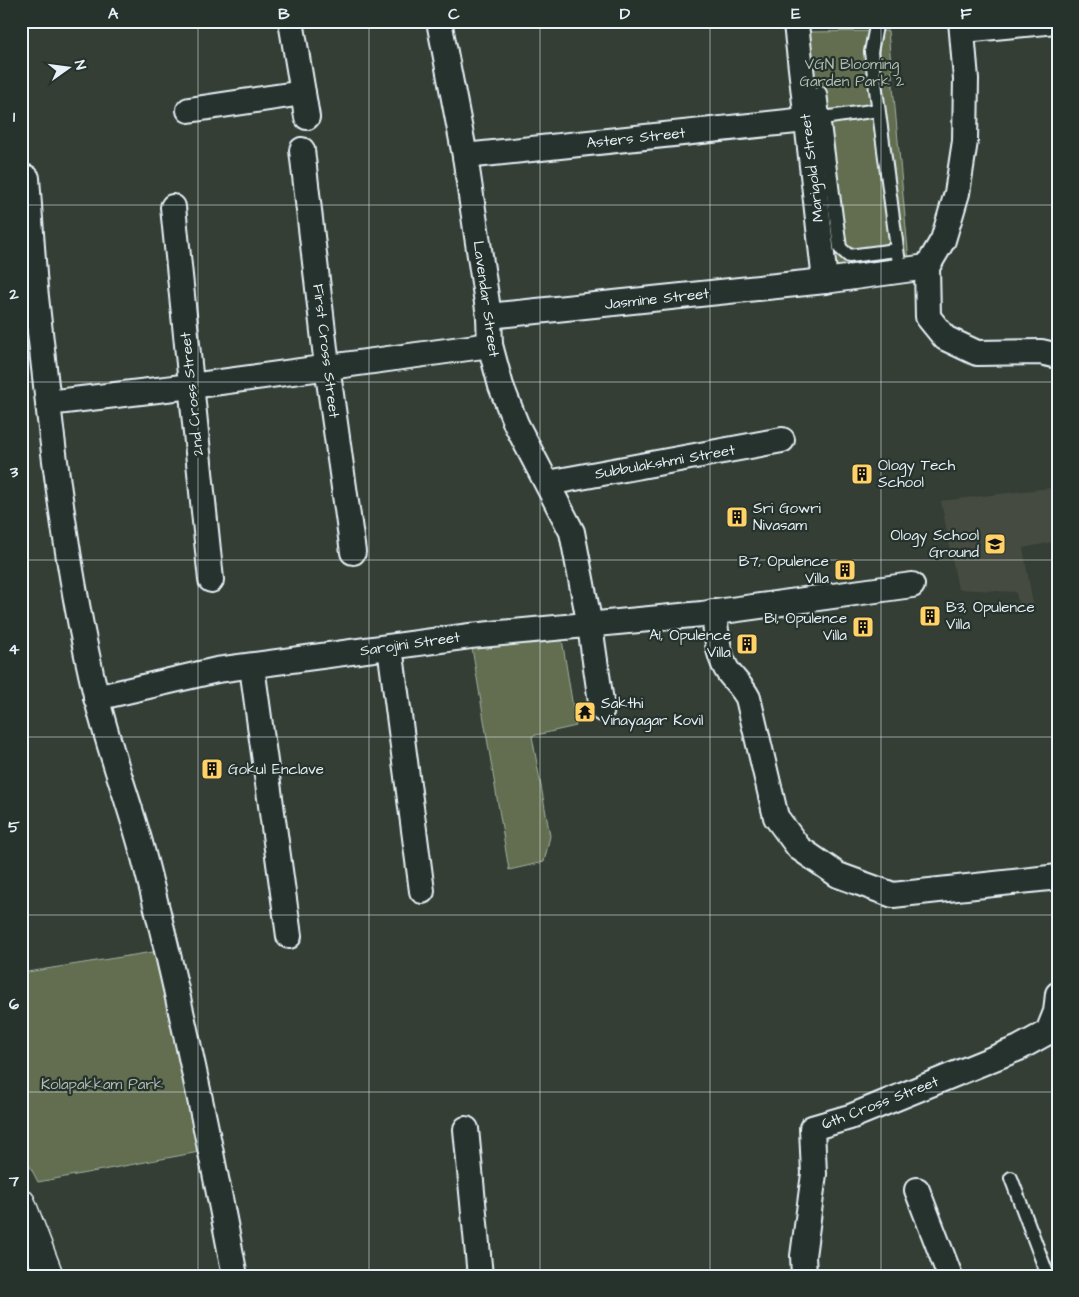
<svg xmlns="http://www.w3.org/2000/svg" width="1079" height="1297" viewBox="0 0 1079 1297" font-family="'Architects Daughter',sans-serif">
<rect width="100%" height="100%" fill="#343e35"/>
<filter id="ink" filterUnits="userSpaceOnUse"><feTurbulence type="fractalNoise" baseFrequency=".02" numOctaves="2"/><feDisplacementMap in="SourceGraphic" scale="10" xChannelSelector="R" yChannelSelector="G"/><feConvolveMatrix kernelMatrix="1 2 1 2 8 2 1 2 1" color-interpolation-filters="sRGB"/></filter>
<g filter="url(#ink)">
<!-- built -->
<path fill="#454c3f" d="M1058 487V541L1023 548 1033 605 1019 607 1016 592 958 589 941 501Z"/>
<!-- green -->
<g fill="#626e4f" stroke="#a5b0a4">
<path d="M888 31 909 261 835 268 808 32Z"/>
<path d="M560 627 576 726 532 736 550 836 544 862 509 870 470 636Z"/>
<path d="M159 951 199 1152 38 1182 21 1149V973Z"/>
</g>
<g fill="none" stroke-linecap="round" stroke-linejoin="round">
<!-- service casing -->
<g stroke="#e8f1f8" stroke-width="16">
<g id="service">
<path d="M877 21 871 52 900 271"/>
<path d="M820 93 840 248 849 256 896 250"/>
<path d="M816 119 878 110"/>
<path d="M1011 1178 1048 1276"/>
</g>
</g>
<!-- minor casing -->
<g stroke="#e8f1f8" stroke-width="28">
<g id="minor">
<path d="M291 21 307 117"/>
<path d="M439 21 465 156 489 316 490 345 501 386 516 424 572 532 590 626 602 709"/>
<path d="M961 21 966 79 965 141 957 193 943 240 927 267 928 317 945 338 977 353 1041 352 1058 356"/>
<path d="M796 24 825 281"/>
<path d="M963 30 1056 21"/>
<path d="M189 110 303 93"/>
<path d="M302 150 327 366 353 552"/>
<path d="M465 156 806 120"/>
<path d="M27 178 35 288 48 403"/>
<path d="M173 207 211 580"/>
<path d="M489 316 825 281 927 267"/>
<path d="M548 483 782 440"/>
<path d="M713 612C717 631 717 657 729 673 736 682 743 688 748 698L776 817 799 848 838 875 893 895 1058 877"/>
<path d="M390 647 422 891"/>
<path d="M252 667 289 936"/>
<path d="M96 698 217 670 470 636 702 614 912 585"/>
<path d="M466 1129 480 1276"/>
<path d="M917 1190 950 1276"/>
<path d="M235 1276C208 1133 179 990 142 850 128 798 108 747 96 695 73 600 59 500 48 403L191 386 490 345"/>
<path d="M804 1276 803 1256 814 1174 812 1128 850 1117 1019 1048 1048 1032 1056 1012 1058 994"/>
</g>
</g>
<!-- tertiary casing -->
<g stroke="#e8f1f8" stroke-width="31">
<path id="tertiary" d="M21 1203 49 1276"/>
</g>
<!-- service -->
<use href="#service" stroke="#26332d" stroke-width="12"/>
<!-- minor -->
<use href="#minor" stroke="#26332d" stroke-width="24"/>
<!-- tertiary -->
<use href="#tertiary" stroke="#26332d" stroke-width="28"/>
</g>
</g>
<!-- grid -->
<path fill="none" stroke="#e8f1f8" stroke-width="1" stroke-opacity="0.55" d="M198 21V1276M369 21V1276M540 21V1276M710 21V1276M881 21V1276M21 205H1058M21 382H1058M21 560H1058M21 737H1058M21 915H1058M21 1092H1058"/>
<!-- icons -->
<defs>
<g id="building-square" transform="scale(1.125)"><rect x="-9" y="-9" width="18" height="18" rx="4" fill="#ffd166" stroke="#26332d"/><path d="M-4-6H4V6H1V3H-1V6H-4ZM-2.5-4.3h1.7v1.8h-1.7ZM.8-4.3h1.7v1.8H.8ZM-2.5-1h1.7V.8h-1.7ZM.8-1h1.7V.8H.8Z" fill="#111"/></g>
<g id="school-square" transform="scale(1.125)"><rect x="-9" y="-9" width="18" height="18" rx="4" fill="#ffd166" stroke="#26332d"/><path d="M0-5L7-2L0 1L-7-2ZM-4 1L0 2.5L4 1V4Q0 6-4 4Z" fill="#111"/></g>
<g id="temple-square" transform="scale(1.125)"><rect x="-9" y="-9" width="18" height="18" rx="4" fill="#ffd166" stroke="#26332d"/><path d="M0-6L5-2H3V0L6.5 2.5H4V6H1.5V3h-3V6H-4V2.5H-6.5L-3 0V-2H-5Z" fill="#111"/></g>
</defs>
<g fill-rule="evenodd">
<use href="#building-square" x="862" y="474"/>
<use href="#building-square" x="737" y="517"/>
<use href="#school-square" x="995" y="544"/>
<use href="#building-square" x="845" y="570"/>
<use href="#building-square" x="930" y="616"/>
<use href="#building-square" x="863" y="627"/>
<use href="#building-square" x="747" y="644"/>
<use href="#temple-square" x="585" y="712"/>
<use href="#building-square" x="212" y="769"/>
</g>
<g text-anchor="middle" dominant-baseline="central" stroke-width="4.5" stroke-linejoin="round" paint-order="stroke">
<!-- park labels -->
<g font-size="15" fill="#b2bdb4" stroke="#26332d">
<text x="852" y="64">VGN Blooming<tspan x="852" dy="17">Garden Park 2</tspan></text>
<text x="102" y="1084">Kolapakkam Park</text>
</g>
<!-- street labels -->
<g font-size="15" fill="#e8f1f8" stroke="#26332d">
<text transform="translate(636 138) rotate(-6)">Asters Street</text>
<text transform="translate(812 168) rotate(-97)">Marigold Street</text>
<text transform="translate(486 299) rotate(82)">Lavendar Street</text>
<text transform="translate(657 299) rotate(-6)">Jasmine Street</text>
<text transform="translate(326 351) rotate(83)">First Cross Street</text>
<text transform="translate(192 394) rotate(-96)">2nd Cross Street</text>
<text transform="translate(665 462) rotate(-10)">Subbulakshmi Street</text>
<text transform="translate(410 644) rotate(-8)">Sarojini Street</text>
<text transform="translate(880 1103) rotate(-21)">6th Cross Street</text>
</g>
<!-- poi labels -->
<g font-size="15" fill="#e8f1f8" stroke="#26332d" text-anchor="start">
<text x="878" y="465">Ology Tech<tspan x="878" dy="17">School</tspan></text>
<text x="753" y="508">Sri Gowri<tspan x="753" dy="17">Nivasam</tspan></text>
<text x="979" y="535" text-anchor="end">Ology School<tspan x="979" dy="17">Ground</tspan></text>
<text x="829" y="561" text-anchor="end">B7, Opulence<tspan x="829" dy="17">Villa</tspan></text>
<text x="946" y="607">B3, Opulence<tspan x="946" dy="17">Villa</tspan></text>
<text x="847" y="618" text-anchor="end">B1, Opulence<tspan x="847" dy="17">Villa</tspan></text>
<text x="731" y="635" text-anchor="end">A1, Opulence<tspan x="731" dy="17">Villa</tspan></text>
<text x="601" y="703">Sakthi<tspan x="601" dy="17">Vinayagar Kovil</tspan></text>
<text x="228" y="769">Gokul Enclave</text>
</g>
</g>
<!-- margin -->
<rect width="1079" height="1297" fill="none" stroke="#26332d" stroke-width="55"/>
<!-- north arrow -->
<g transform="translate(68 68) rotate(76)" stroke="#26332d" stroke-width="4" paint-order="stroke">
<path d="M0-4L9 19L0 12L-9 19Z" fill="#e8f1f8"/>
<text y="-8" font-size="14" font-weight="bold" text-anchor="middle" fill="#e8f1f8">N</text>
</g>
<rect x="28" y="28" width="1024" height="1242" fill="none" stroke="#e8f1f8" stroke-width="2"/>
<g font-size="16" text-anchor="middle" font-weight="bold" fill="#e8f1f8">
<text x="113" y="19">A</text>
<text x="284" y="19">B</text>
<text x="454" y="19">C</text>
<text x="625" y="19">D</text>
<text x="796" y="19">E</text>
<text x="966" y="19">F</text>
<text x="14" y="122">1</text>
<text x="14" y="299">2</text>
<text x="14" y="477">3</text>
<text x="14" y="654">4</text>
<text x="14" y="832">5</text>
<text x="14" y="1009">6</text>
<text x="14" y="1186">7</text>
</g>
</svg>
